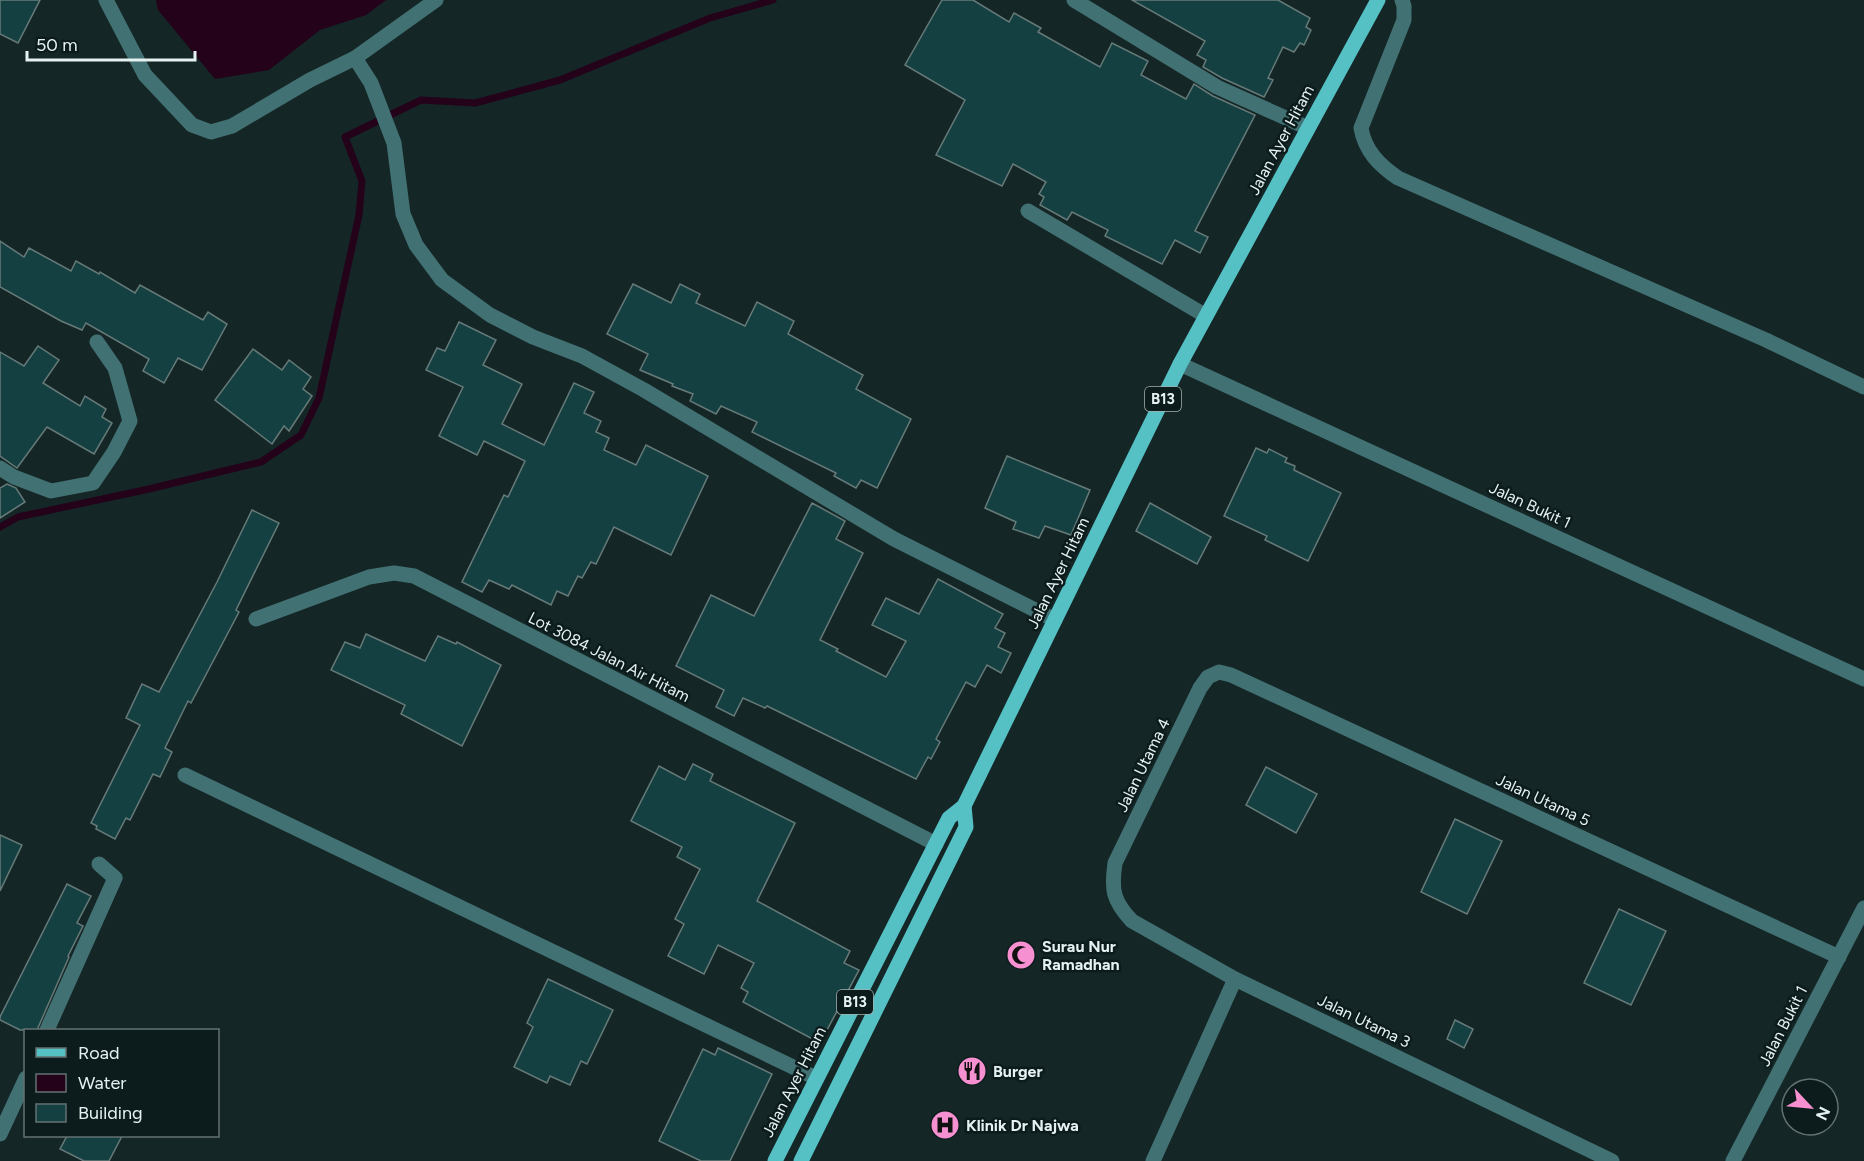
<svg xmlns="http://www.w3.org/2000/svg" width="1864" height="1161" viewBox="0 0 1864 1161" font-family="Figtree,sans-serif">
<rect width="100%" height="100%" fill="#152626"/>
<!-- water -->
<path fill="#24021a" d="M156 0H386L366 15 320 30 269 70 215 79 158 10Z"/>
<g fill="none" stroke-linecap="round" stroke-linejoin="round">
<!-- stream -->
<path stroke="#24021a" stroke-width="7" d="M0 527 18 517 149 489 261 462 301 435 319 398 359 215 362 181 345 137 421 100 475 103 560 80 710 18 773 0"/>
</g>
<!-- building -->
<g fill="#154041" stroke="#677a7a" stroke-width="1.5">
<path d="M0 0H40L18 43 0 34Z"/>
<path d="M942 0H973L1009 22 1014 13 1041 28 1038 32 1100 67 1112 43 1148 61 1141 75 1186 99 1194 84 1213 96 1255 115 1195 231 1208 237 1200 253 1175 240 1162 264 1105 236 1108 230 1072 212 1067 220 1040 205 1044 197 1039 194 1046 182 1013 164 1002 186 936 155 965 100 905 65Z"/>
<path d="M1132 0H1278L1310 18 1306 27 1311 30 1304 45 1300 43 1294 52 1283 47 1268 78 1273 80 1264 97 1222 78 1203 67 1206 60 1197 55 1205 41Z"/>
<path d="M0 241 24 257 29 248 71 271 76 261 99 274 100 272 135 293 140 285 203 320 208 312 227 324 202 370 178 358 164 383 143 371 149 359 86 323 82 330 61 321 0 287Z"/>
<path d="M633 284 671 303 680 284 700 294 696 303 745 326 757 302 794 321 788 334 863 375 856 389 911 419 877 488 861 480 856 488 834 476 836 473 752 432 757 422 721 406 716 414 690 401 693 394 672 386 673 384 640 370 648 354 607 334Z"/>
<path d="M459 322 496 340 483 365 522 384 502 424 544 445 574 383 594 392 584 413 601 421 596 432 609 438 604 450 636 465 646 445 708 476 671 555 614 527 596 564 591 562 582 578 578 576 568 596 557 591 551 605 512 585 509 589 489 580 482 592 462 582 504 495 508 497 525 461 484 441 477 455 439 436 463 387 426 370 437 348 445 351Z"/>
<path d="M38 346 59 360 43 383 80 406 85 396 106 409 102 417 112 423 94 454 47 427 17 468 0 456V352L24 366Z"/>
<path d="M253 349 282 370 289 360 311 377 303 389 312 396 289 431 284 426 272 444 215 400Z"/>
<path d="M1256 448 1267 453 1269 449 1287 458 1285 462 1295 466 1294 470 1341 493 1308 561 1265 540 1267 536 1224 516Z"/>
<path d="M1007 456 1090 490 1071 535 1045 526 1039 538 1013 529 1016 522 985 508Z"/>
<path d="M7 484 16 488 25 502 0 518V488Z"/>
<path d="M812 503 845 521 836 539 863 553 820 640 838 649 836 651 886 677 906 641 872 625 886 598 919 614 938 579 1003 614 995 628 1005 633 998 647 1011 653 1001 673 987 665 975 687 966 682 936 739 940 742 931 759 928 757 916 779 767 706 765 708 743 698 734 716 716 707 724 690 676 666 711 595 754 616Z"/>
<path d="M1150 503 1211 537 1197 564 1136 531Z"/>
<path d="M252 510 279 523 236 610 239 612 191 703 188 701 165 748 172 752 160 777 153 774 130 820 126 818 115 839 96 829 97 826 91 823 140 725 126 718 142 684 159 692 217 582Z"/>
<path d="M366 634 425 661 438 636 456 644 457 642 501 665 462 746 401 714 405 705 331 670 345 642 360 648Z"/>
<path d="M693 764 713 774 710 781 795 823 757 901 850 951 844 963 859 970 820 1043 743 1002 748 992 741 988 754 963 718 945 704 974 668 956 684 924 675 919 700 869 677 857 682 847 631 821 659 766 685 780Z"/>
<path d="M1266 767 1317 794 1296 833 1246 805Z"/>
<path d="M1455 819 1502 841 1467 914 1421 892Z"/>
<path d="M0 835 22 845 0 891Z"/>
<path d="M67 884 91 896 77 923 83 926 68 956 69 957 37 1030H20L0 1020V1017Z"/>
<path d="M1619 909 1666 931 1631 1005 1584 983Z"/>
<path d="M548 979 613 1010 587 1064 581 1061 570 1085 550 1076 547 1083 514 1067 533 1027 527 1023Z"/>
<path d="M1455 1020 1473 1029 1464 1048 1447 1039Z"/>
<path d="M718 1048 772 1074 730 1161H701L659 1141 703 1049 715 1055Z"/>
<path d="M67 1136H122L109 1161H84L60 1149Z"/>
</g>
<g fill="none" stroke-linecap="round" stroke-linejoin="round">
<!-- minor -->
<g stroke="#427173" stroke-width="15">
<path d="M106 0 145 75 192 125 211 132 232 126 310 80 355 58 436 0"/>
<path d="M1074 0 1217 87 1308 128"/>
<path d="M1402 0 1404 6V20L1361 128C1365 151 1379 165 1398 178L1766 340 1864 387"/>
<path d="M355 58 371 83 394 143 403 214 416 245 442 280 490 315 533 337 582 356 644 390 894 539 1055 620"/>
<path d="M1028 211 1206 316"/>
<path d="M1180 364 1864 679"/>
<path d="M0 468 14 477 51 491 93 483 114 452 130 421 115 368 97 342"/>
<path d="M256 619 369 577 394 573 414 576 936 844"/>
<path d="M185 775 816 1078"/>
<path d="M47 1030 115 878 99 864"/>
<path d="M0 1134 26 1078"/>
<path d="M1153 1161 1235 979"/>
<path d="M1612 1161 1235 979 1132 921C1113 901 1111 890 1115 863L1200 688 1208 677 1219 672 1231 675 1839 957"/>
<path d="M1733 1161 1864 908"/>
</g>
<!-- primary -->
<g stroke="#55c1c5" stroke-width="15">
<path d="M775 1161 949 818 964 806 1180 364 1378 0"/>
<path d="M801 1161 966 827 964 806"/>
</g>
</g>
<!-- icons -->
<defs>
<g id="mosque-disc" transform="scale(1.5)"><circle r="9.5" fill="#f690d0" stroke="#0c1c1d"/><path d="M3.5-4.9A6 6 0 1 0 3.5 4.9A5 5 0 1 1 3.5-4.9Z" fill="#111"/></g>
<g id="restaurant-disc" transform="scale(1.5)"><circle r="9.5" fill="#f690d0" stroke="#0c1c1d"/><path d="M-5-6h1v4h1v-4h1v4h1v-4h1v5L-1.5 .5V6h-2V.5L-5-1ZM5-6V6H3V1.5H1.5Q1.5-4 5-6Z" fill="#111"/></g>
<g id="hospital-disc" transform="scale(1.5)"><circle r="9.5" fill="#f690d0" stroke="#0c1c1d"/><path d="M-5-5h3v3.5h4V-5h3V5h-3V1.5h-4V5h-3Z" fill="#111"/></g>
</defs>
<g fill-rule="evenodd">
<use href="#mosque-disc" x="1021" y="955"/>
<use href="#restaurant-disc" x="972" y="1071"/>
<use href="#hospital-disc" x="945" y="1125"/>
</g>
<g text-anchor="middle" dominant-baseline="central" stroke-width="5" stroke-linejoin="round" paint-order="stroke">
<!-- shield labels -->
<g fill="#0c1c1d" stroke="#a5b1b1" stroke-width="1.5">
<rect x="1145" y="387" width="36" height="24" rx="4.5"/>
<rect x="837" y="990" width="36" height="24" rx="4.5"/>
</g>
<g font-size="15" font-weight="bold" fill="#e6f1f1">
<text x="1163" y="399">B13</text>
<text x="855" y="1002">B13</text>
</g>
<!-- street labels -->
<g font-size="16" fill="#e6f1f1" stroke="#0c1c1d">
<text transform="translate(1281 140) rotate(-62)">Jalan Ayer Hitam</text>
<text transform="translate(1530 505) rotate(25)">Jalan Bukit 1</text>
<text transform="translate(1058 573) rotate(-64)">Jalan Ayer Hitam</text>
<text transform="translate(609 657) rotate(27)">Lot 3084 Jalan Air Hitam</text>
<text transform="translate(1143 765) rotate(-64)">Jalan Utama 4</text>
<text transform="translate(1543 800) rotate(25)">Jalan Utama 5</text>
<text transform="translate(1364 1021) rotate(26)">Jalan Utama 3</text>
<text transform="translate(1783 1026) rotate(-63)">Jalan Bukit 1</text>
<text transform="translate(794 1082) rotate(-63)">Jalan Ayer Hitam</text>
</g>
<!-- poi labels -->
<g font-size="16" font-weight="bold" fill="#e6f1f1" stroke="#0c1c1d" text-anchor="start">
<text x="1042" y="946">Surau Nur<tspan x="1042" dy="18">Ramadhan</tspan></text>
<text x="993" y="1071">Burger</text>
<text x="966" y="1125">Klinik Dr Najwa</text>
</g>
</g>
<!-- legend -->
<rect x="24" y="1029" width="195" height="108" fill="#0c1c1d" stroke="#637172" stroke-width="1.5"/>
<rect x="36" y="1048" width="30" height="9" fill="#55c1c5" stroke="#637172" stroke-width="1.5"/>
<text x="78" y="1059" font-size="18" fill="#e6f1f1">Road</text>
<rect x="36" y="1074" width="30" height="18" fill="#24021a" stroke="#637172" stroke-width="1.5"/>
<text x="78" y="1089" font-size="18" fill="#e6f1f1">Water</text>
<rect x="36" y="1104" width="30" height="18" fill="#154041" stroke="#637172" stroke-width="1.5"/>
<text x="78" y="1119" font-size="18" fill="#e6f1f1">Building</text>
<!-- north arrow -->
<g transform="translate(1810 1107) rotate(116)"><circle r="28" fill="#0c1c1d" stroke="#637172" stroke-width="1.5"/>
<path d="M0-4.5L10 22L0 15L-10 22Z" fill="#f690d0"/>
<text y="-9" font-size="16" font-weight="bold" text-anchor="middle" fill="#e6f1f1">N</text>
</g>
<!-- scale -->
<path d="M27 51v9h168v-9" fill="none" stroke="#e6f1f1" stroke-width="3"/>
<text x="36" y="51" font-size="18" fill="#e6f1f1" stroke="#0c1c1d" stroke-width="4.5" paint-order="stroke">50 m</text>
</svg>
